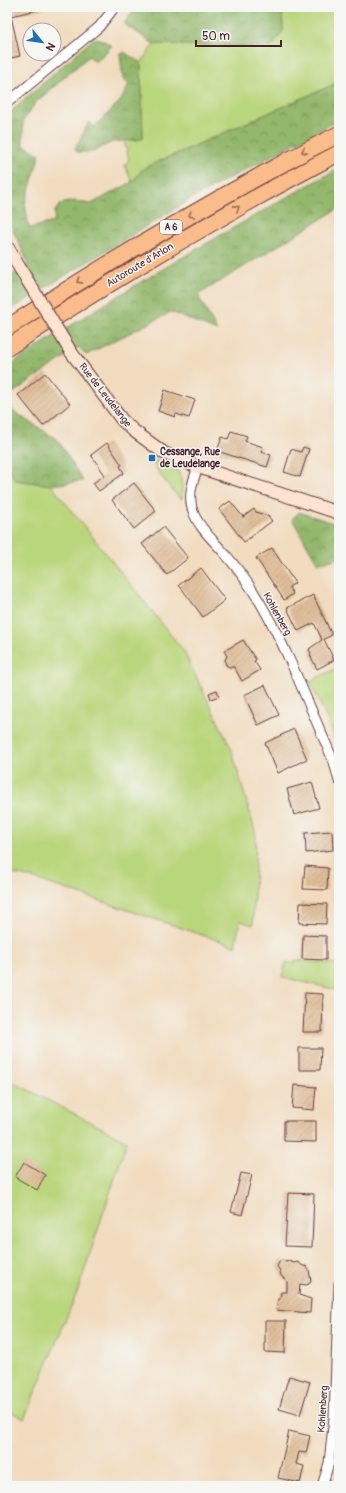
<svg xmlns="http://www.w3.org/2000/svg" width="346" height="1493" viewBox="0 0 346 1493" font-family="Pangolin,sans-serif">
<defs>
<pattern id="forest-crowns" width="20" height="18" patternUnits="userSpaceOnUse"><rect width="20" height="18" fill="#93b76c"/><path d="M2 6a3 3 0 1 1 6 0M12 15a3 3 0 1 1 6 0" fill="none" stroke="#7a9459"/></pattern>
<pattern id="building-hatch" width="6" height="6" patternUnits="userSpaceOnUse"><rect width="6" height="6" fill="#dfbd98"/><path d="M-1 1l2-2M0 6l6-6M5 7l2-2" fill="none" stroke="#c1a283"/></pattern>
</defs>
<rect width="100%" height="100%" fill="#f6f6f2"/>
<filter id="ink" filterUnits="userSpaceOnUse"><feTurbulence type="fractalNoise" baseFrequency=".025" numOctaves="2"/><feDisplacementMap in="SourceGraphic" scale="8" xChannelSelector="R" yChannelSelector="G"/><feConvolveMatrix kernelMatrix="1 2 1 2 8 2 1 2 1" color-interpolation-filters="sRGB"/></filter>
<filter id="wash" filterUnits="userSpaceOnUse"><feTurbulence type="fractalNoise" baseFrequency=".012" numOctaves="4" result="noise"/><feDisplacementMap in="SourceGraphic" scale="16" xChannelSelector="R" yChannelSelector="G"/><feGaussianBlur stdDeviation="0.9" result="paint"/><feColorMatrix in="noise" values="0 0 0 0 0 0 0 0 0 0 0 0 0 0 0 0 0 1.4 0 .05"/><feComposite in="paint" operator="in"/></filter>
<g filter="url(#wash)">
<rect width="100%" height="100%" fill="#f1dcbf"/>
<!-- green -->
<g fill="#bad67c" stroke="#827a54">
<path d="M282 7H339V82L144 168 132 182 125 166 129 159 124 141 143 139 141 63 154 44 271 47 283 31Z"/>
<path d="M155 460 177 470C183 478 182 489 182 499 175 495 157 472 154 464Z"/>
<path d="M7 466 15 480 51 485 183 650 231 748 256 834 253 925 240 921 235 946 29 877 7 873Z"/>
<path d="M339 667V747L310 681Z"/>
<path d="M295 960 337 964V990L282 977 286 962 294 964Z"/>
<path d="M7 1079 127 1141 78 1290 24 1419 7 1409Z"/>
</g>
<!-- forest -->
<g fill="url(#forest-crowns)" stroke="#6e6b4c">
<path d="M136 7H282L283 31 271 47 154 44 124 24Z"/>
<path d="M93 39H101L112 46 96 62 89 56 36 102 23 121V145L40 154 25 204 29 228 54 222 55 211 60 204 73 201 91 204 132 182 144 168 339 82V120L196 196 35 294 7 313V275H12L28 265 24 254 7 218V115Z"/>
<path d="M124 52 141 63 143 139 112 142 93 152H77L75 149 89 122 94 127 121 100 129 84 123 79 120 55Z"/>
<path d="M339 168V208L198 295 217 331 171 312 86 355 79 347 7 397V367C114 295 227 231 339 168Z"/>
<path d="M7 407 58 440 83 481 51 485 15 480 7 466Z"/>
<path d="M299 512 339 525V558L318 564 292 519Z"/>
</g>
<g id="blocks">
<!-- building -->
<g fill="url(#building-hatch)">
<path d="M7 7 46 8 11 16 20 56 7 59Z"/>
<path d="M45 373 70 404 43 426 18 395Z"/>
<path d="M165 390 195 400 189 418 176 414 175 417 158 411Z"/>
<path d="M231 431 247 436 245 441 263 447 261 452 271 455 267 467 217 451 222 437 228 439Z"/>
<path d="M107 443 122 465 120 466 124 473 99 491 93 483 105 475 91 455Z"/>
<path d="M303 447 309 449 300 477 284 472 291 449 301 452Z"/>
<path d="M134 483 156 511 134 529 112 500Z"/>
<path d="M230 501 243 517 254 509 256 512 268 516 272 521 244 542 219 509Z"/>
<path d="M163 527 188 558 167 575 142 544Z"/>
<path d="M272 548 295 583 289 587 293 594 284 600 256 558Z"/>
<path d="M201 568 225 600 203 617 179 585Z"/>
<path d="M313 595 332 635 324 639 334 660 317 669 310 655 311 654 309 649 322 640 318 631 314 623 298 631 287 608Z"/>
<path d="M243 640 256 660 254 661 260 670 242 681 234 667H229L226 665 225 660 227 656 224 651Z"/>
<path d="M265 685 279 715 258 725 244 695Z"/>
<path d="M217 690 219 696 211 699 209 693Z"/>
<path d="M294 729 307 759 278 773 265 743Z"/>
<path d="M312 782 319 808 294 815 287 789Z"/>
<path d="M332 831 333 850 306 853 305 833Z"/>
<path d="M305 866 328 868 327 890 303 889Z"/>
<path d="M300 903 327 904 326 924 299 923Z"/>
<path d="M303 935 326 936V960L302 959Z"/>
<path d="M305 993 323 994 322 1032H303Z"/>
<path d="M299 1048H321L320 1070H299Z"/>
<path d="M294 1085 316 1087 314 1110 292 1108Z"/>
<path d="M284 1121H316V1142L284 1141Z"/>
<path d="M24 1162 45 1175 37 1190 15 1177Z"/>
<path d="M241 1173 252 1175 242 1215 231 1212Z"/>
<path d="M288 1193 314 1194 312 1247 285 1246Z"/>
<path d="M283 1260 286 1262 289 1261 294 1263 298 1262 303 1266H306L309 1270 311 1281 309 1284 306 1285 300 1284 299 1295 311 1299 310 1313 276 1310 278 1299H280L281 1292H287V1281L281 1276 280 1271 277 1266 280 1261Z"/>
<path d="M265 1321H286L285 1353 265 1352Z"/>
<path d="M289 1376 310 1382 300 1415 279 1409Z"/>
<path d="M289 1431 310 1436 306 1453 299 1452 296 1464 304 1466 300 1483 278 1478Z"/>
</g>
</g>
</g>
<g filter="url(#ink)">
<use href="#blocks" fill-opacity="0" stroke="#633b41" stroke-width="1"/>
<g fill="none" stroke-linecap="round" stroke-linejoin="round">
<!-- street casing -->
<g stroke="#633b41" stroke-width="11">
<g id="street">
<path d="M7 103 99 27 115 7"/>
<path d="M198 467C192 483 187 498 194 514 200 529 215 542 226 555 239 570 251 587 261 604 290 654 310 709 334 762L339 781"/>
<path d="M322 1486 329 1463 334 1417 339 1284"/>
</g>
</g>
<!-- secondary casing -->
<g stroke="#633b41" stroke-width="14">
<g id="secondary">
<path d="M7 246 21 270"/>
<path d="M71 352 122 420 134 431 164 453 198 467 339 513"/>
</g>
</g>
<!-- highway casing -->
<g stroke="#633b41" stroke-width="18">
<g id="highway">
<path d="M7 328C115 258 225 192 339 134"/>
<path d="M7 348C115 279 225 212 339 153"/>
</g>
</g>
<!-- street -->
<use href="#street" stroke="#fff" stroke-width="9"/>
<!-- secondary -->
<use href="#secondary" stroke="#fde4d1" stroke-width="12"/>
<!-- highway -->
<use href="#highway" stroke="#fabc8b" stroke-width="16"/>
<!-- secondary-bridge casing -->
<g stroke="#633b41" stroke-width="14" stroke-linecap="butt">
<path id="secondary-bridge" d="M21 270 71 352"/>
</g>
<!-- secondary-bridge -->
<use href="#secondary-bridge" stroke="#fde4d1" stroke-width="12"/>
</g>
<!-- one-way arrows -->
<defs><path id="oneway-chevron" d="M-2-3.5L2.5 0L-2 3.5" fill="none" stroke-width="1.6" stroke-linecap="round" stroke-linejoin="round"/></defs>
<g stroke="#996656">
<use href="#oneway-chevron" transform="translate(304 151) rotate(153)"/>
<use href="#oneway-chevron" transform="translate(237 208) rotate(-29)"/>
<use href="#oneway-chevron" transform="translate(191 215) rotate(149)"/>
<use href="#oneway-chevron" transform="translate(79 281) rotate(148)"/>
</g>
</g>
<!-- markers -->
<rect fill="#1f6fb2" stroke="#f6f6f2" stroke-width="1.5" x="148" y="454" width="8" height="8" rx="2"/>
<g text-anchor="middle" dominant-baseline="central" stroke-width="3" stroke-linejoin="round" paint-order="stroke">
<!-- shield labels -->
<rect fill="#f6f6f2" stroke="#7e6067" stroke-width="1" x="160" y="220" width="22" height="14" rx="3"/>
<g font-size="9" font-weight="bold" fill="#4a1f2b">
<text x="171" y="227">A 6</text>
</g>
<!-- street labels -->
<g font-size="10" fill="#4a1f2b" stroke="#f6f6f2">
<text transform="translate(140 265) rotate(-31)">Autoroute d'Arlon</text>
<text transform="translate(105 395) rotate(52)">Rue de Leudelange</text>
<text transform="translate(277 614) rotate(61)">Kohlenberg</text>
<text transform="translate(323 1409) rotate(-86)">Kohlenberg</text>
</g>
<!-- poi labels -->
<g font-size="10" font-weight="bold" fill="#4a1f2b" stroke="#f6f6f2" text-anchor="start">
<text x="160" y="452">Cessange, Rue<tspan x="160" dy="12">de Leudelange</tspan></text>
</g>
</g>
<!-- margin -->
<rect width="346" height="1493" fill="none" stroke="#f6f6f2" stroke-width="24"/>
<!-- north arrow -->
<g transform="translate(42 42) rotate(119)"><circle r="19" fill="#f6f6f2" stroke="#b1a0a2"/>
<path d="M0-3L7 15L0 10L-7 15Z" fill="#1f6fb2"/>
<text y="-6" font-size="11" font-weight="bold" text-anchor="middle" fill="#4a1f2b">N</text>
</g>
<!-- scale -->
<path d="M196 40v6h85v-6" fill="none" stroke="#4a1f2b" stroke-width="2"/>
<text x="202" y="40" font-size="12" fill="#4a1f2b" stroke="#f6f6f2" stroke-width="3" paint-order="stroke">50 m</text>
</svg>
